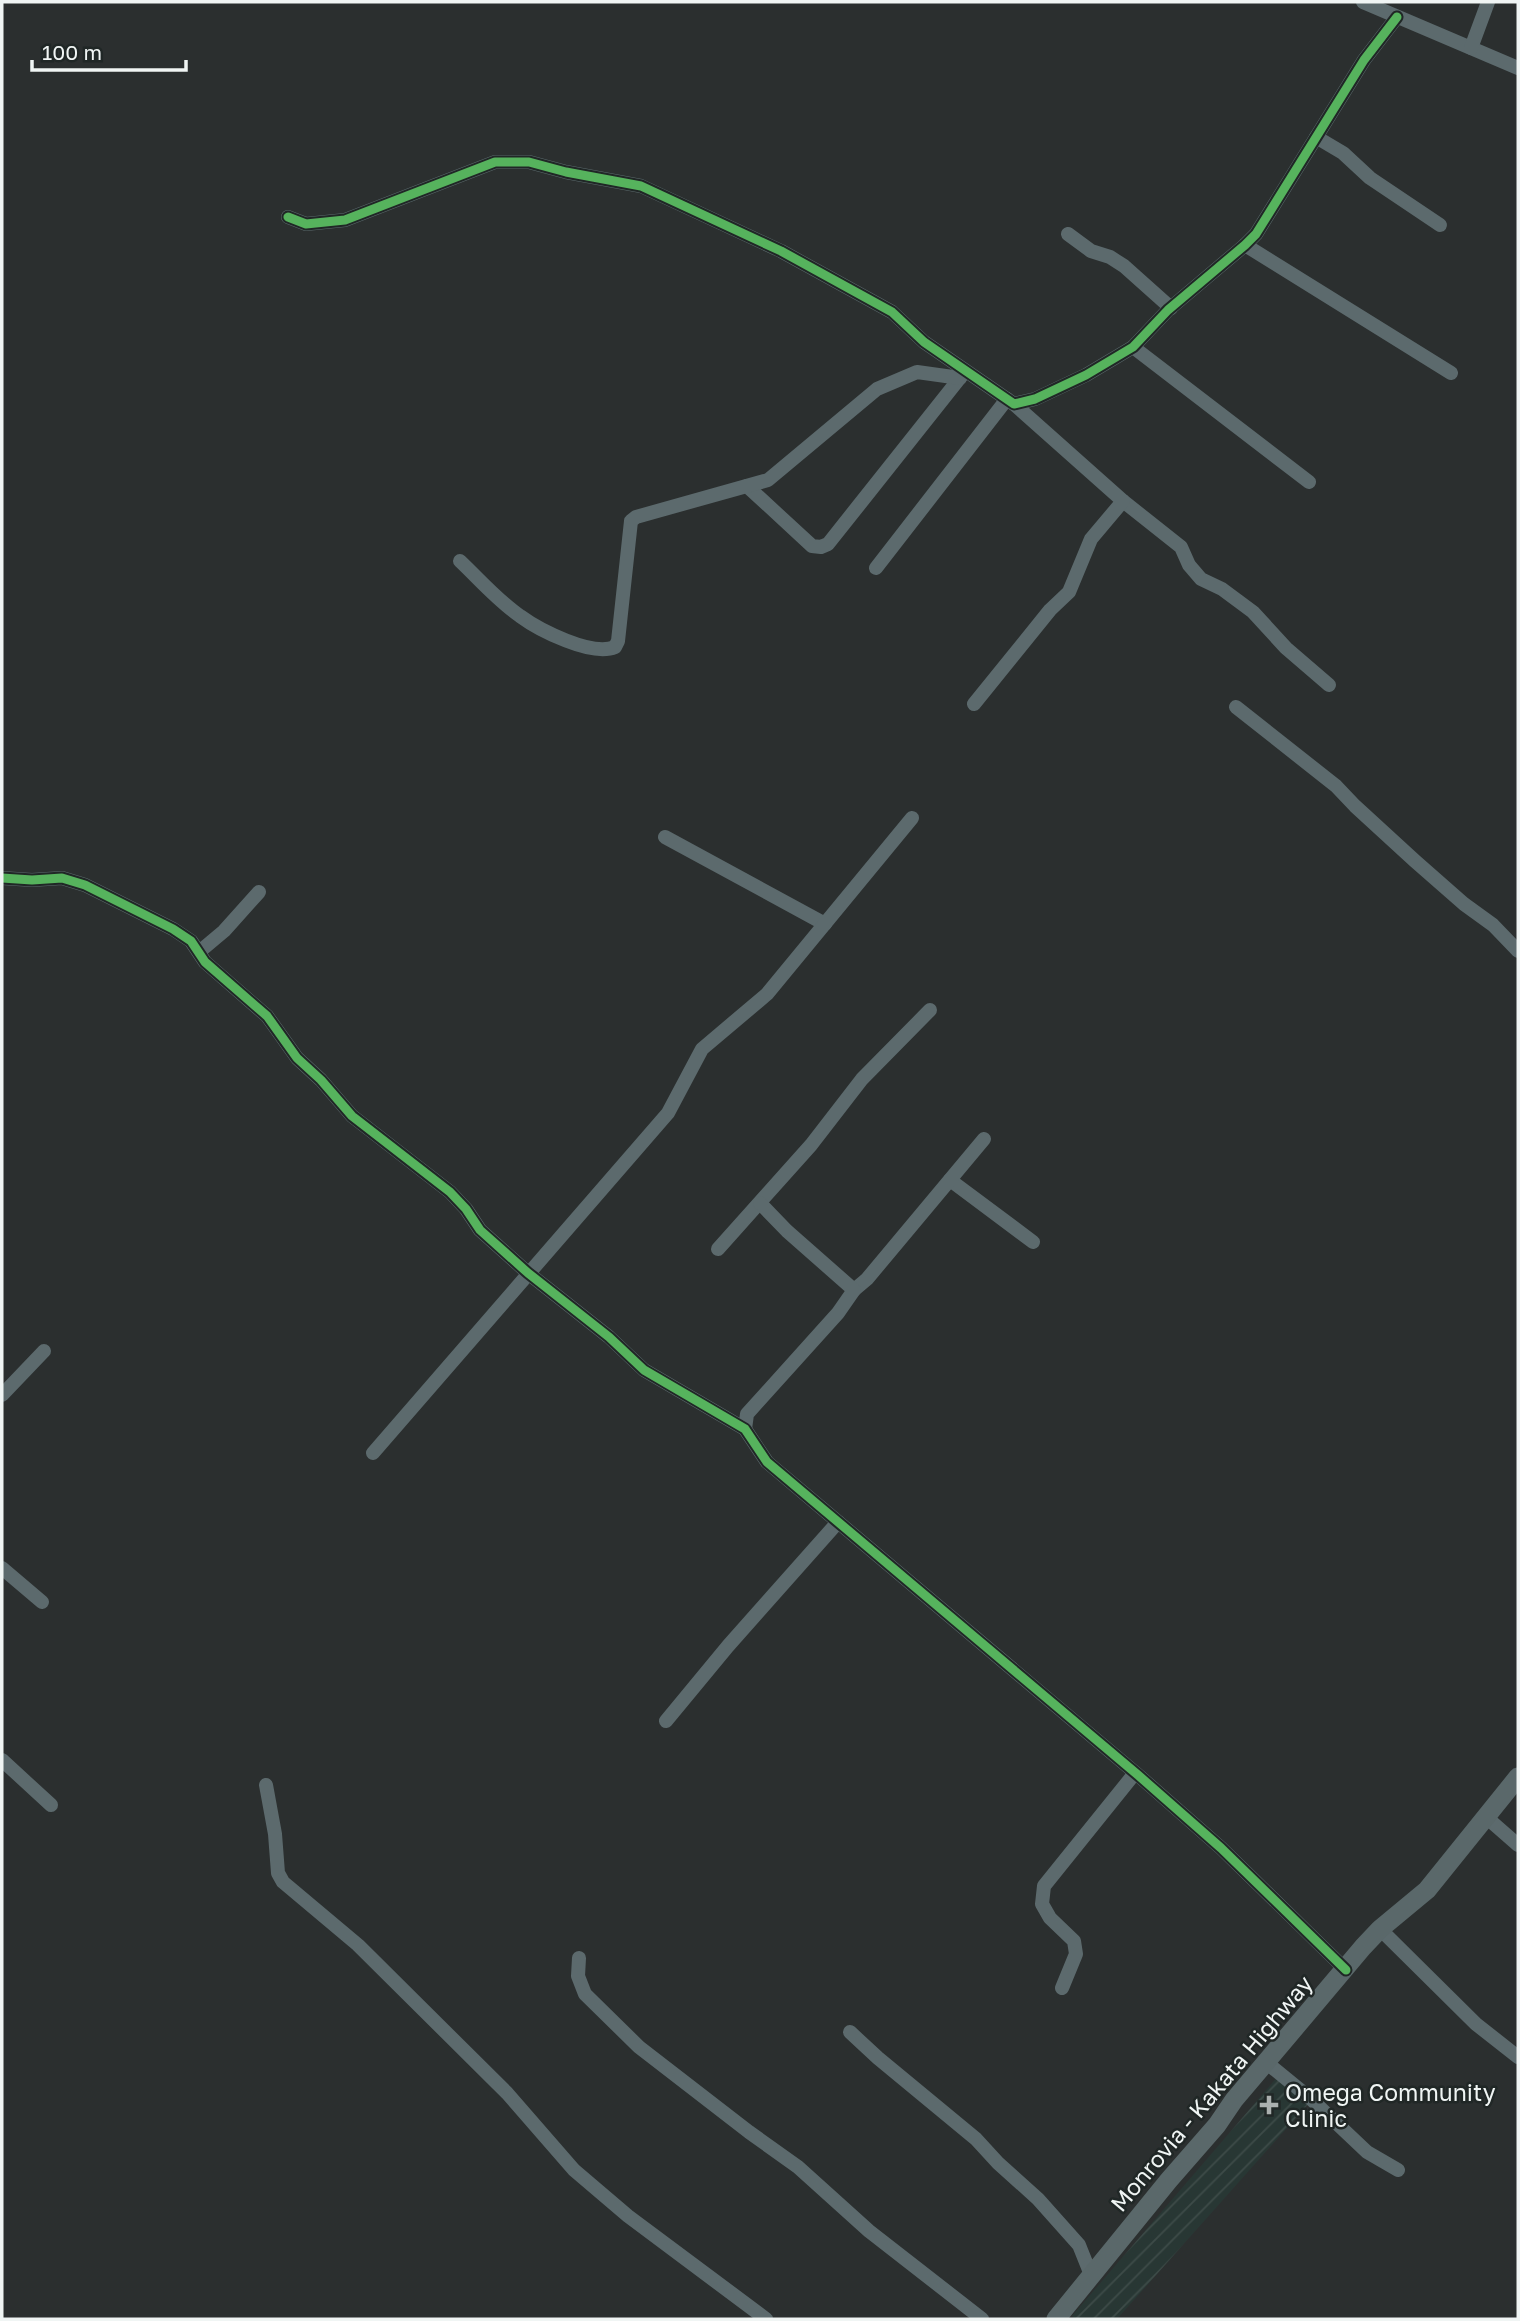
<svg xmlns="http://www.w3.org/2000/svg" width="1520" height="2321" viewBox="0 0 1520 2321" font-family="'Golos Text',sans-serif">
<defs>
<pattern id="industrial-furrows" width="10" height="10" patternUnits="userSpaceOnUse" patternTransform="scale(1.75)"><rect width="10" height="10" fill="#283734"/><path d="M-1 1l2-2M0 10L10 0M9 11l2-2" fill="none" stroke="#3d4b48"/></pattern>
</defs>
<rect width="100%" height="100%" fill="#2b2f2f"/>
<!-- industrial -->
<path fill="url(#industrial-furrows)" d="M1279 2075 1311 2101 1117 2319H1075L1072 2316Z"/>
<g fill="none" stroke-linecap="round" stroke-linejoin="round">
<!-- minor -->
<g stroke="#5c6a6d" stroke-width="14">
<path d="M1363 2 1518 68"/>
<path d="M1471 48 1488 2"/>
<path d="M1316 137 1343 153 1370 178 1440 225"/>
<path d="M288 217 306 224 345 220 495 162H529L566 172 641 186 781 251 892 312 924 342 1014 404 1035 399 1086 375 1133 347 1168 310 1245 245 1256 234 1364 60 1397 17"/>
<path d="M1068 234 1091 251 1110 257 1124 266 1171 308"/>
<path d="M1245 245 1451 373"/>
<path d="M1133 347 1309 482"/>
<path d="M747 486 812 546 821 547 828 544 963 374"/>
<path d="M1123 501 1181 547 1189 565 1201 579 1222 589 1253 612 1286 648 1329 685"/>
<path d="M460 561C479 579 498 601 520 616 539 630 592 657 615 647L618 641 631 521 636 517 768 480 877 389 917 372 960 378"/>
<path d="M876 568 1007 399"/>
<path d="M974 704 1050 610 1069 592 1091 539 1123 501 1014 404"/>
<path d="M1236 707 1336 786 1355 806 1415 861 1464 904 1493 925 1518 951"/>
<path d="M665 837 825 924"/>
<path d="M2 878 32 880 62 878 85 885 173 929 191 941 205 962 267 1016 297 1058 321 1080 352 1116 450 1192 466 1209 480 1230 528 1273 609 1337 644 1370 745 1429 767 1462 1138 1775 1221 1848 1346 1970"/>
<path d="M199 952 224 931 259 892"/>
<path d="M950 1180 1033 1242"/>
<path d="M718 1249 811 1145 862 1079 930 1010"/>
<path d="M854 1290 867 1279 984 1139"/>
<path d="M2 1395 44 1351"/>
<path d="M745 1429 747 1414 838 1313 854 1290 787 1231 760 1203"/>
<path d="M373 1453 668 1113 702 1049 767 994 912 818"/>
<path d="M2 1568 42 1602"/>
<path d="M666 1721 728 1646 838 1522"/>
<path d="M2 1760 51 1805"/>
<path d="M266 1785 275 1834 278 1873 283 1882 358 1945 507 2093 574 2170 628 2216 766 2319"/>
<path d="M1486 1817 1518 1845"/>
<path d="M1380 1929 1476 2024 1518 2057"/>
<path d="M579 1958 578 1976 585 1994 639 2047 749 2132 798 2167 869 2231 982 2319"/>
<path d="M1062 1988 1076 1954 1074 1941 1050 1918 1042 1904 1044 1886 1135 1773"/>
<path d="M850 2032 878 2058 976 2139 998 2163 1038 2199 1079 2245 1091 2275"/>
<path d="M1267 2063 1311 2099 1367 2152 1398 2170"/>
</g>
<!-- highway -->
<path stroke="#5a686a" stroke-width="19" d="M1056 2319 1169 2180 1217 2125 1234 2100 1363 1947 1380 1929 1427 1890 1518 1777"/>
<!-- cycleway casing -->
<g stroke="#202726" stroke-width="13">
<g id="cycleway">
<path d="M288 217 306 224 345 220 495 162H529L566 172 641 186 781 251 892 312 924 342 1014 404 1035 399 1086 375 1133 347 1168 310 1245 245 1256 234 1364 60 1397 17"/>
<path d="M2 878 32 880 62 878 85 885 173 929 191 941 205 962 267 1016 297 1058 321 1080 352 1116 450 1192 466 1209 480 1230 528 1273 609 1337 644 1370 745 1429 767 1462 1138 1775 1221 1848 1346 1970"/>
</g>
</g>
<!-- cycleway -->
<use href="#cycleway" stroke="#56b35d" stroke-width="9"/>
</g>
<!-- markers -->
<path fill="#abb0af" stroke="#202726" stroke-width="2.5" d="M1265.5 2094.5h7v7h7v7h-7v7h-7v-7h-7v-7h7z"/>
<g text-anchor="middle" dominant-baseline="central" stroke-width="5" stroke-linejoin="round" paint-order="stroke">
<!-- poi labels -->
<g font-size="23" fill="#f0f5f4" stroke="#202726" text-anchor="start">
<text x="1285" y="2092">Omega Community<tspan x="1285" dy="26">Clinic</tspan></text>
</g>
<!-- street labels -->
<g font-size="23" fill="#f0f5f4" stroke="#202726">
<text transform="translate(1211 2093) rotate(-50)">Monrovia - Kakata Highway</text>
</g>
</g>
<!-- border -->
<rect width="1520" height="2321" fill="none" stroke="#f0f5f4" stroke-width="7"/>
<!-- scale -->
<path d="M32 60v10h154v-10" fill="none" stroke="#f0f5f4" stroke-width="3.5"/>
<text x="42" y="60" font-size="21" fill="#f0f5f4" stroke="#202726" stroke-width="5" paint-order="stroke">100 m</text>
</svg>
